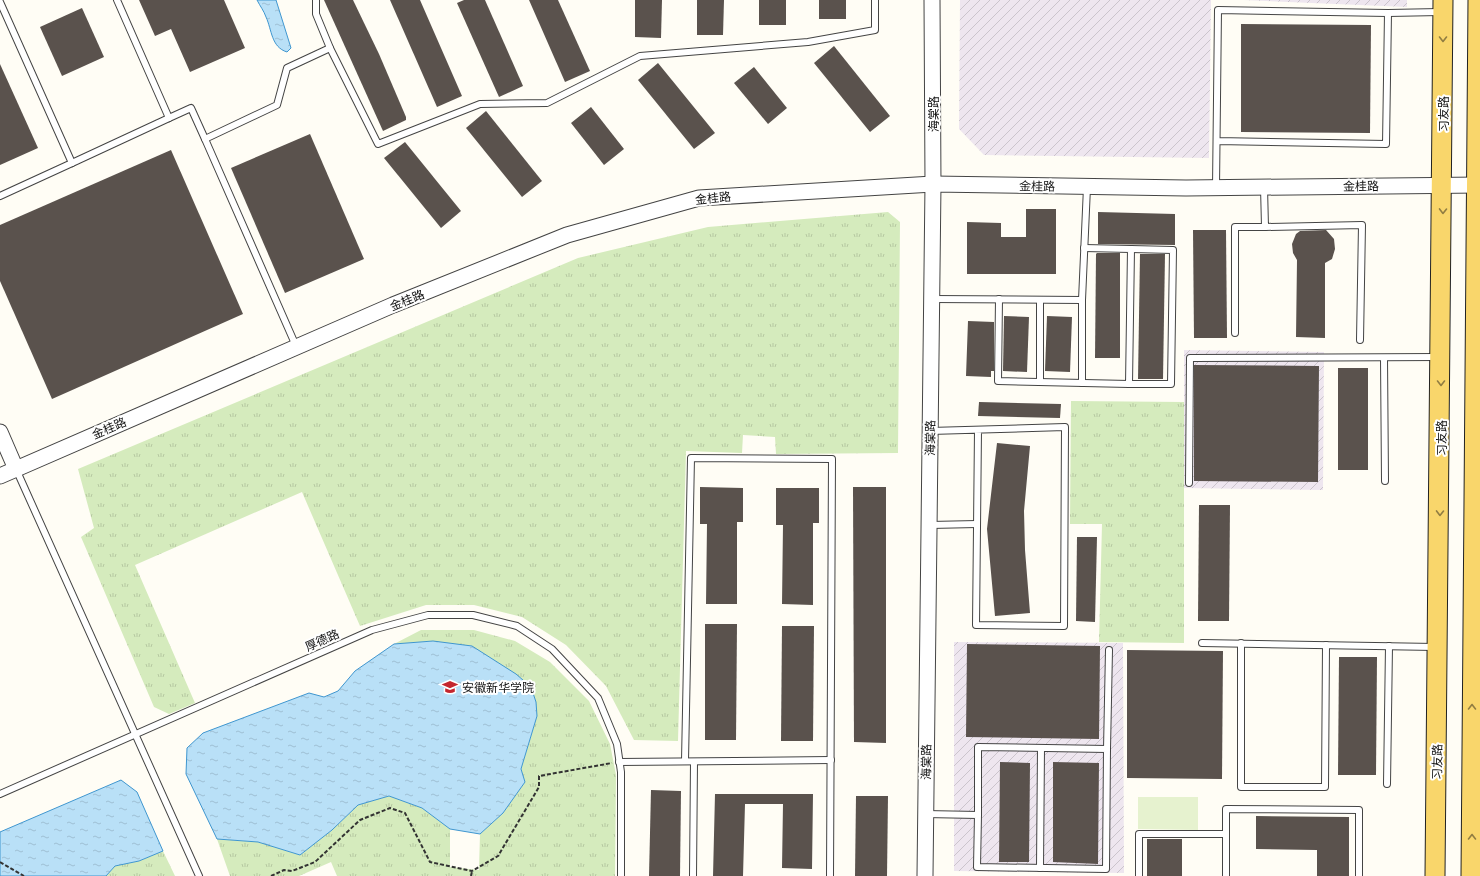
<svg xmlns="http://www.w3.org/2000/svg" width="1480" height="876" viewBox="0 0 1480 876" font-family="'PT Serif','Noto Sans SC',serif">
<defs>
<pattern id="industrial-furrows" width="10" height="10" patternUnits="userSpaceOnUse"><rect width="10" height="10" fill="#eee6ef"/><path d="M-1 1l2-2M0 10L10 0M9 11l2-2" fill="none" stroke="#cbc4cc"/></pattern>
<pattern id="grass-tufts" width="24" height="20" patternUnits="userSpaceOnUse"><rect width="24" height="20" fill="#d5ebbd"/><path d="M3 7l-1-3M5 7V3M7 7l1-3M15 17l-1-3M17 17v-4M19 17l1-3" fill="none" stroke="#b6c8a1"/></pattern>
<pattern id="water-ripples" width="26" height="14" patternUnits="userSpaceOnUse"><rect width="26" height="14" fill="#b9e0f7"/><path d="M2 4q2-2 4 0t4 0M15 11q2-2 4 0t4 0" fill="none" stroke="#9ebfd3"/></pattern>
</defs>
<rect width="100%" height="100%" fill="#fffdf5"/>
<!-- industrial -->
<g fill="url(#industrial-furrows)">
<path d="M960 0H1211L1209 158 984 155 959 129Z"/>
<path d="M1243 0H1407V7Z"/>
<path d="M1184 350 1324 352 1323 490 1184 488Z"/>
<path d="M954 642 1123 643 1124 873 954 871Z"/>
</g>
<!-- grass -->
<g fill="url(#grass-tufts)">
<path d="M888 212 900 222 898 453 776 454 775 437 743 435 742 453 686 451 678 741 634 740 606 686 566 645 522 617 474 605H426L360 626 302 492 135 565 195 703 169 714 154 707 81 537 94 528 78 469 578 258 708 227Z"/>
<path d="M1071 401 1184 402V643L1099 642 1102 524H1070Z"/>
<path d="M421 630H474L515 641 550 662 589 701 610 744 616 775 615 876H337L331 862 299 876H230L217 839 258 842 300 855 332 830 358 805 389 796 422 808 450 829V867L479 870 480 834 503 813 525 782 521 769 537 716 433 641 394 644Z"/>
<path d="M163 851 175 876H106L115 866 139 861Z"/>
</g>
<!-- pitch -->
<path fill="#e6f2cf" d="M1138 797H1198V830L1138 829Z"/>
<!-- water -->
<g fill="url(#water-ripples)" stroke="#3f96cf">
<path d="M257 0H276L291 48 287 52C271 47 272 30 266 17 264 11 260 6 257 0Z"/>
<path d="M433 641 472 646 516 674 531 687 536 702 537 716 521 769 525 782 503 813 480 834 450 829 422 808 389 796 358 805 332 830 300 855 258 842 217 839 186 774 187 748 203 733 309 693 324 697 338 691 355 671 394 644Z"/>
<path d="M121 780 137 792 163 851 139 861 115 866 106 876H0V832Z"/>
</g>
<!-- building -->
<g fill="#5a524d">
<path d="M139 0H224L245 48 190 72 171 29 155 36Z"/>
<path d="M324 0H353L379 54 406 117V120L383 131Z"/>
<path d="M390 0H420L462 96 437 107Z"/>
<path d="M464 0H485L523 86 499 97 457 3Z"/>
<path d="M529 0H558L590 71 565 82Z"/>
<path d="M635 0H662L661 38 635 37Z"/>
<path d="M697 0H724L723 35H697Z"/>
<rect x="759" y="0" width="27" height="25"/>
<rect x="819" y="0" width="27" height="19"/>
<path d="M82 8 104 57 62 76 40 27Z"/>
<path d="M1241 24 1371 25 1370 133 1241 132Z"/>
<path d="M834 46 890 116 870 132 814 63Z"/>
<path d="M658 63 715 133 694 149 638 80Z"/>
<path d="M0 64 38 148 0 165Z"/>
<path d="M754 67 787 108 768 124 734 83Z"/>
<path d="M591 107 624 149 604 165 571 123Z"/>
<path d="M486 111 542 181 522 197 466 128Z"/>
<path d="M310 134 364 259 285 293 231 168Z"/>
<path d="M405 142 461 211 441 228 384 158Z"/>
<path d="M171 150 243 314 52 399 0 281V225Z"/>
<path d="M1026 209H1056V274H967V222L1001 223V237H1026Z"/>
<path d="M1098 212 1175 214V245L1098 244Z"/>
<path d="M1193 230H1226L1227 338H1194Z"/>
<path d="M1326 230 1334 239 1335 249 1332 259 1325 263V338L1296 337 1297 260 1293 253 1292 244 1296 234 1300 231Z"/>
<path d="M1097 253H1120V358H1095L1096 254Z"/>
<path d="M1140 254H1165L1163 379H1138Z"/>
<path d="M1004 316 1029 317 1027 372 1003 371Z"/>
<path d="M1047 316 1072 317 1070 372 1045 371Z"/>
<path d="M968 321 994 322V371H991V377L966 376Z"/>
<path d="M1194 365 1319 366 1318 482 1194 481Z"/>
<rect x="1338" y="368" width="30" height="102"/>
<path d="M979 402 1061 404 1060 418 978 416Z"/>
<path d="M997 443 1030 446 1024 511 1025 550 1030 613 995 616 987 529Z"/>
<path d="M700 487 743 488V522H737V604H706L707 524H700Z"/>
<path d="M853 487H886V743L854 742Z"/>
<path d="M776 488H819V523H813V605L782 604 783 525H776Z"/>
<path d="M1199 505H1230L1229 621H1198Z"/>
<path d="M1077 537H1097L1095 622 1076 621Z"/>
<path d="M705 624H737L736 740H705Z"/>
<path d="M782 626H814L813 741H781Z"/>
<path d="M967 644 1100 646 1099 739 966 737Z"/>
<path d="M1127 650 1223 651 1222 779 1127 778Z"/>
<path d="M1339 657H1377L1376 775H1338Z"/>
<path d="M1000 762 1030 763 1029 862H999Z"/>
<path d="M1053 762 1099 763 1098 864 1053 862Z"/>
<path d="M651 790 681 791 680 876H649Z"/>
<path d="M715 794H813L812 869 782 868 783 804H745L743 876H713Z"/>
<path d="M856 796H888L887 876H855Z"/>
<path d="M1256 816 1349 817V876H1317V850L1256 849Z"/>
<rect x="1147" y="839" width="35" height="37"/>
</g>
<g fill="none" stroke-linecap="round" stroke-linejoin="round">
<!-- service casing -->
<g stroke="#444" stroke-width="8">
<g id="service">
<path d="M0 2 72 163 0 196"/>
<path d="M1388 13 1440 12"/>
<path d="M330 48 378 144 480 104 547 103 640 56 808 42 875 30V0"/>
<path d="M169 118 191 108 205 139"/>
<path d="M72 163 169 118 117 0"/>
<path d="M1216 187 1218 10 1388 13 1386 144 1217 141"/>
<path d="M1264 187 1265 227 1362 225 1360 340"/>
<path d="M932 299 1082 300 1087 187"/>
<path d="M999 299 998 381 1129 384 1131 249 1084 248"/>
<path d="M1235 333V227H1265"/>
<path d="M296 346 205 139 277 105 287 68 330 48 316 14V0"/>
<path d="M1384 358 1385 481"/>
<path d="M1040 382V300"/>
<path d="M1082 383V300"/>
<path d="M1129 384H1171L1173 250 1131 249"/>
<path d="M930 431 1065 427 1064 626 976 625 978 430"/>
<path d="M16 469 199 876"/>
<path d="M1189 483 1190 358 1438 357"/>
<path d="M930 525 977 524"/>
<path d="M1202 643 1435 647"/>
<path d="M1241 643V787H1325L1326 645"/>
<path d="M1107 749 1109 650"/>
<path d="M685 761 691 458 832 459 830 876"/>
<path d="M619 762 831 760"/>
<path d="M1387 784 1389 646"/>
<path d="M0 794 372 630 428 615H473L517 626 552 649 598 698 617 744 621 772V876"/>
<path d="M925 814 978 815V747L1107 749 1106 869 977 867 978 815"/>
<path d="M1040 868 1041 748"/>
<path d="M693 876 694 762"/>
<path d="M1139 876V834H1226"/>
<path d="M1226 876V809L1359 810V876"/>
</g>
</g>
<!-- tertiary casing -->
<g stroke="#444" stroke-width="17">
<g id="tertiary">
<path d="M0 432 16 469"/>
<path d="M0 476 393 305 567 235 699 198 933 184 1186 188 1480 185"/>
<path d="M925 876 933 184 932 0"/>
</g>
</g>
<!-- primary casing -->
<g stroke="#222" stroke-width="21">
<g id="primary">
<path d="M1435 876 1443 0"/>
<path d="M1471 876 1478 0"/>
</g>
</g>
<!-- path -->
<g stroke="#333" stroke-width="2" stroke-dasharray="4 2" stroke-linecap="butt">
<path d="M0 862 24 876"/>
<path d="M271 876 284 870 292 871 315 862 360 820 390 808 405 813 430 862 472 871 498 856 539 787V776L612 763"/>
<path d="M471 876 472 871"/>
</g>
<!-- service -->
<use href="#service" stroke="#fff" stroke-width="6"/>
<!-- tertiary -->
<use href="#tertiary" stroke="#fff" stroke-width="15"/>
<!-- primary -->
<use href="#primary" stroke="#f9d66b" stroke-width="19"/>
</g>
<!-- one-way arrows -->
<defs><path id="oneway-chevron" d="M-2-3.5L2.5 0L-2 3.5" fill="none" stroke-width="1.6" stroke-linecap="round" stroke-linejoin="round"/></defs>
<g stroke="#917d42">
<use href="#oneway-chevron" transform="translate(1443 39) rotate(90)"/>
<use href="#oneway-chevron" transform="translate(1443 211) rotate(91)"/>
<use href="#oneway-chevron" transform="translate(1441 383) rotate(90)"/>
<use href="#oneway-chevron" transform="translate(1440 513) rotate(91)"/>
<use href="#oneway-chevron" transform="translate(1472 707) rotate(-90)"/>
<use href="#oneway-chevron" transform="translate(1472 837) rotate(-90)"/>
</g>
<!-- icons -->
<defs>
<g id="university-bare" transform="scale(1.2)"><path d="M0-5L7-2L0 1L-7-2ZM-4 1L0 2.5L4 1V4Q0 6-4 4Z" fill="#c4262e" stroke="#fff" stroke-width="2.5" paint-order="stroke"/></g>
</defs>
<g fill-rule="evenodd">
<use href="#university-bare" x="450" y="687"/>
</g>
<g text-anchor="middle" dominant-baseline="central" stroke-width="4" stroke-linejoin="round" paint-order="stroke">
<!-- street labels -->
<g font-size="12" fill="#111" stroke="#fff">
<text transform="translate(933 114) rotate(-90)">海棠路</text>
<text transform="translate(1443 114) rotate(-90)">习友路</text>
<text transform="translate(1037 186) rotate(1)">金桂路</text>
<text transform="translate(1361 186) rotate(-1)">金桂路</text>
<text transform="translate(713 198) rotate(-6)">金桂路</text>
<text transform="translate(407 300) rotate(-22)">金桂路</text>
<text transform="translate(109 428) rotate(-23)">金桂路</text>
<text transform="translate(930 438) rotate(-89)">海棠路</text>
<text transform="translate(1441 438) rotate(-90)">习友路</text>
<text transform="translate(322 640) rotate(-24)">厚德路</text>
<text transform="translate(926 762) rotate(-89)">海棠路</text>
<text transform="translate(1437 762) rotate(-89)">习友路</text>
</g>
<!-- poi labels -->
<g font-size="12" fill="#111" stroke="#fff" text-anchor="start">
<text x="462" y="687">安徽新华学院</text>
</g>
</g>
</svg>
